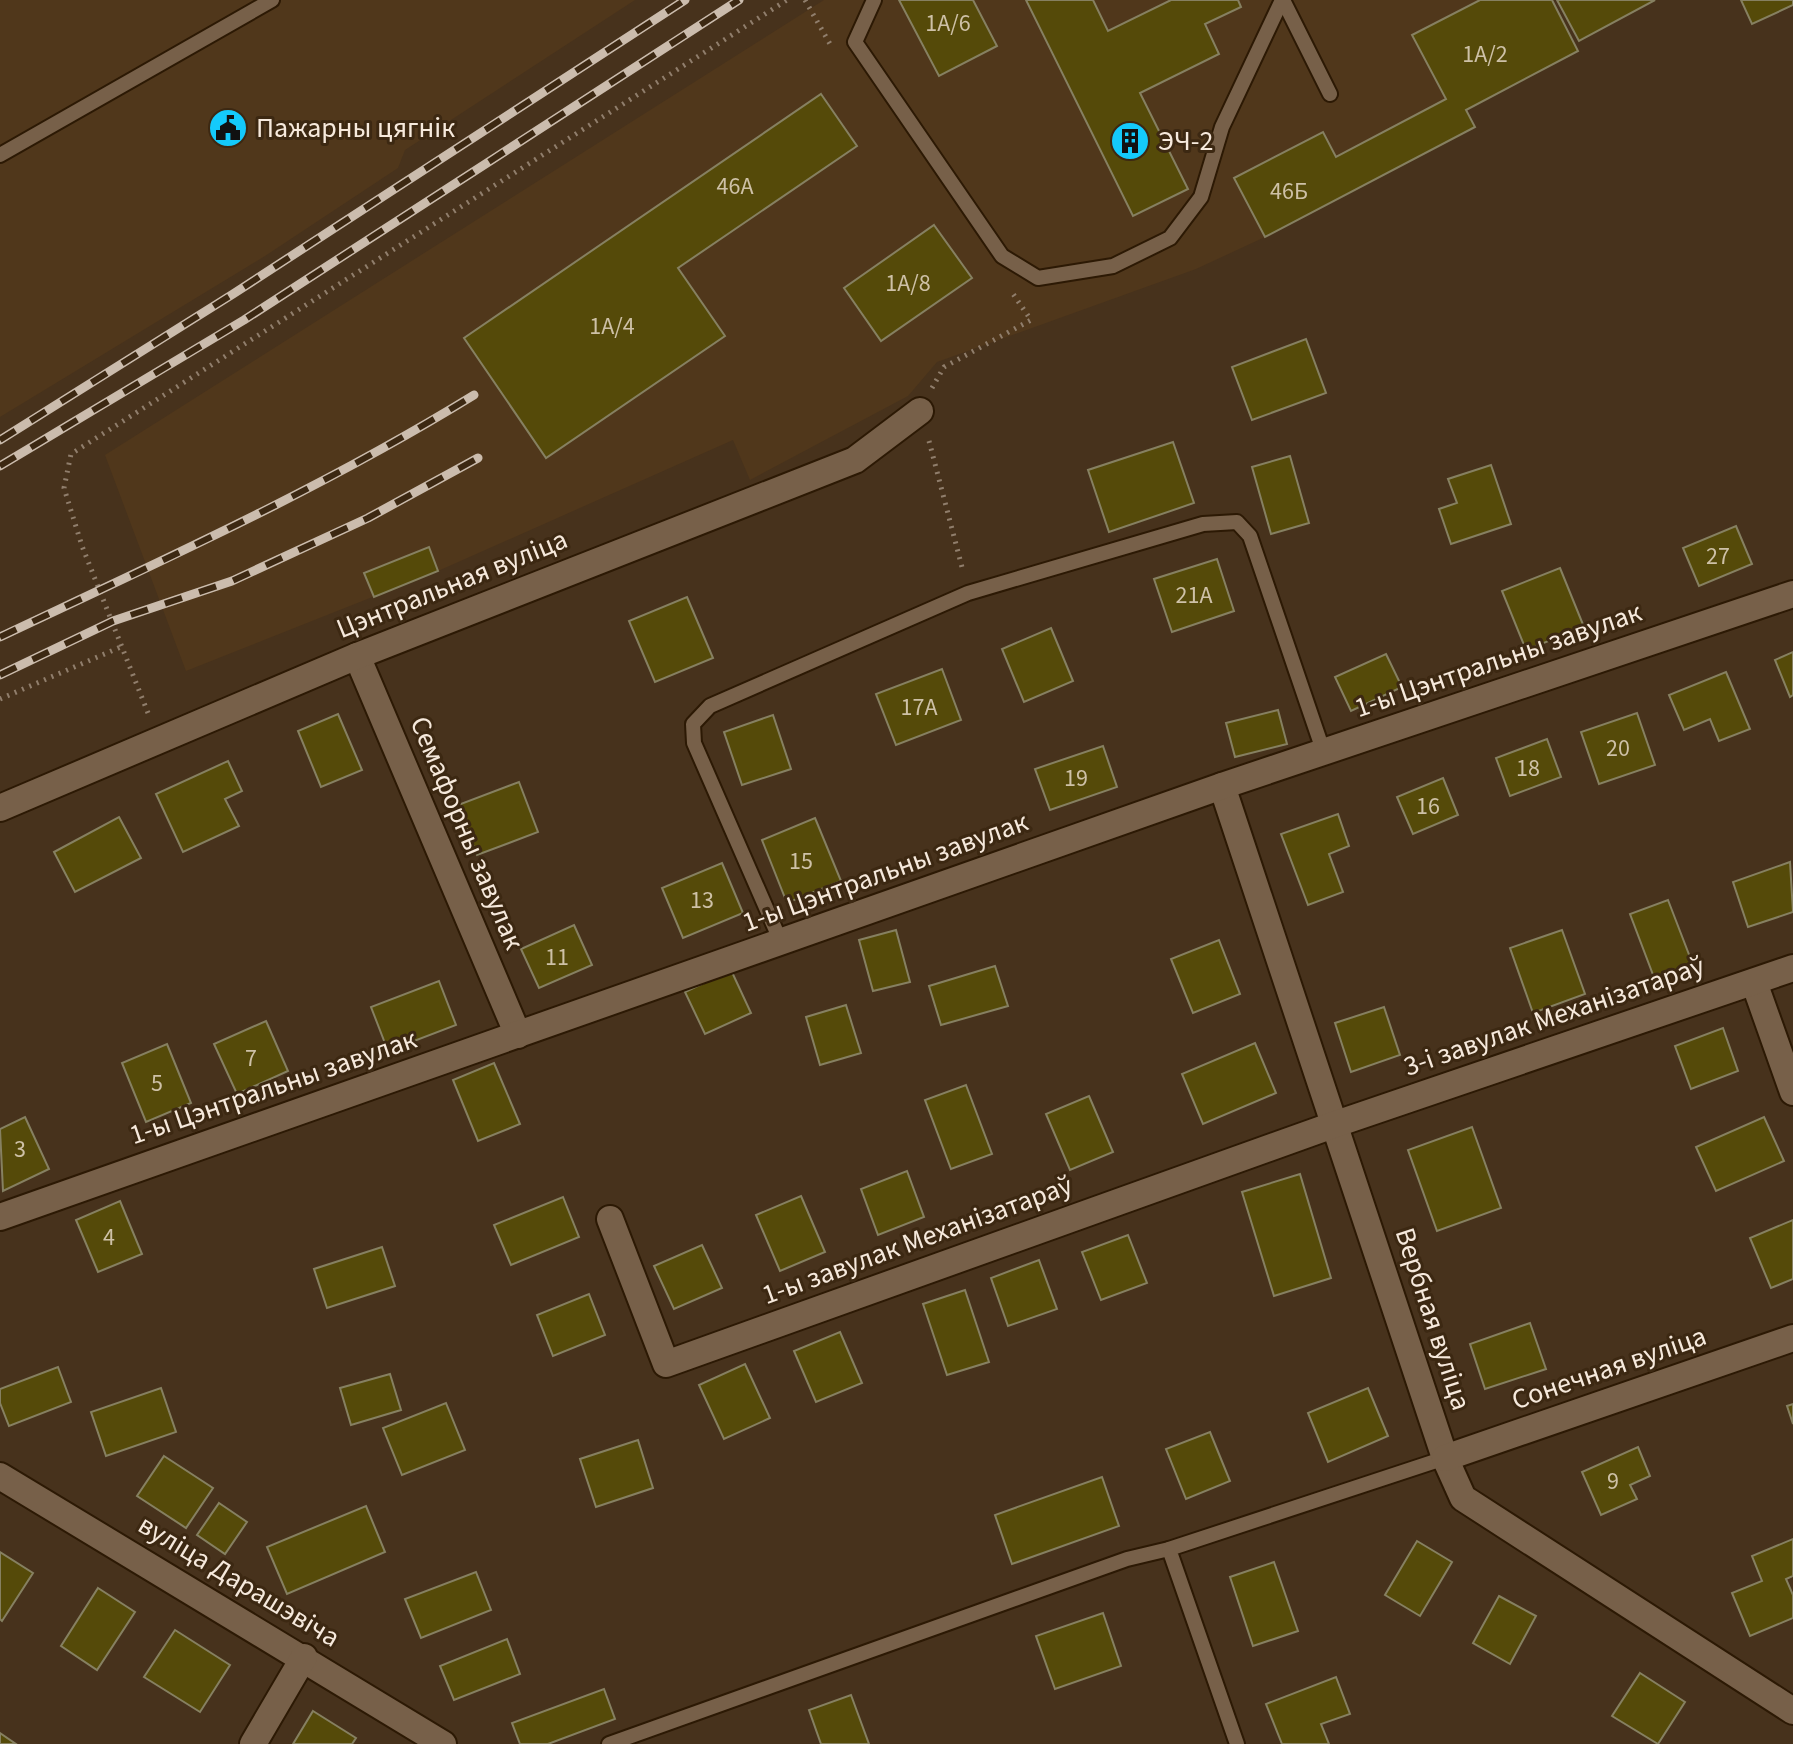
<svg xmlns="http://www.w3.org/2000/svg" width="1793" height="1744" viewBox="0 0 1793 1744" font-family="'Source Sans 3',sans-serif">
<rect width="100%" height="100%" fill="#47321c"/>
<!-- built -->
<g fill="#50371b">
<path d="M0 0H635L405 150 398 168 265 256 0 417Z"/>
<path d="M824 0H1552L1578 51 1466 110 1475 127 1265 237 1196 269 937 362 908 396 750 480 733 440 438 571 186 671 105 455Z"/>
</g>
<!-- building -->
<g fill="#554a09" stroke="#868061" stroke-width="2">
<path d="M899 0H973L997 46 939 76Z"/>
<path d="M1026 0H1093L1108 31 1171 0H1238L1241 7 1205 24 1219 54 1140 93 1188 189 1133 216Z"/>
<path d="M1480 0H1552L1578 51 1466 110 1475 127 1265 237 1234 178 1323 132 1336 157 1446 99 1412 35Z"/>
<path d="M1557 0H1655L1579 41Z"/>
<path d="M1741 0H1793V5L1752 24Z"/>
<path d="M821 94 857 146 678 268 725 336 546 458 464 338Z"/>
<path d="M934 225 972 278 881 341 844 288Z"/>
<path d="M1306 339 1326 393 1252 420 1232 367Z"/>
<path d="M1173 442 1194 503 1109 532 1088 470Z"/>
<path d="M1290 456 1309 523 1271 534 1252 467Z"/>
<path d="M1491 465 1511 524 1451 544 1439 509 1457 503 1448 479Z"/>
<path d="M1736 526 1752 564 1699 586 1683 548Z"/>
<path d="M429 547 438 571 374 597 364 573Z"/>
<path d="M1217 559 1234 611 1172 632 1154 579Z"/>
<path d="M1560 568 1584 627 1526 650 1502 591Z"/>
<path d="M687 597 713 658 655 682 629 621Z"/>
<path d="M1051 628 1073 681 1024 702 1002 649Z"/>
<path d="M1793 652V695L1790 697 1775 660Z"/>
<path d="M1386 654 1402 687 1351 711 1335 677Z"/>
<path d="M942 669 961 720 896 745 876 694Z"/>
<path d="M1726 672 1750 729 1719 741 1710 719 1684 730 1669 695Z"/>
<path d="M1278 710 1287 744 1235 757 1226 723Z"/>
<path d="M1637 713 1655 765 1599 784 1581 732Z"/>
<path d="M338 714 362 770 321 787 298 731Z"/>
<path d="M773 715 791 769 742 785 724 732Z"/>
<path d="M1547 739 1561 777 1510 796 1496 758Z"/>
<path d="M1103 746 1117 787 1050 810 1035 769Z"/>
<path d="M228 761 242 791 225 799 239 826 183 852 156 794Z"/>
<path d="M1443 778 1458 815 1413 834 1397 797Z"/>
<path d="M519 782 538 832 477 855 458 805Z"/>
<path d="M1338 814 1349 846 1329 854 1343 892 1308 905 1281 834Z"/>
<path d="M119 817 141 858 75 892 54 852Z"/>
<path d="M815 818 841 881 787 903 762 840Z"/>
<path d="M1790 862 1793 912 1748 927 1733 882Z"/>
<path d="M722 863 743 913 683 938 662 888Z"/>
<path d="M1668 900 1693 965 1655 980 1630 914Z"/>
<path d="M574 925 592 965 539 988 521 949Z"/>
<path d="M896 930 910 982 873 991 859 940Z"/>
<path d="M1562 930 1585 994 1533 1013 1510 948Z"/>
<path d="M1219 940 1240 994 1193 1013 1171 959Z"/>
<path d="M995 966 1008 1006 941 1025 929 986Z"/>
<path d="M731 970 751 1013 705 1034 685 992Z"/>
<path d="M439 981 456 1025 388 1051 371 1007Z"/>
<path d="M846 1005 861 1053 820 1065 806 1017Z"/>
<path d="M1384 1007 1400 1055 1351 1072 1335 1023Z"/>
<path d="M266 1021 288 1071 237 1094 214 1044Z"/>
<path d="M1723 1028 1738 1071 1691 1089 1675 1046Z"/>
<path d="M1255 1043 1276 1093 1203 1124 1182 1074Z"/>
<path d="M167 1044 191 1103 146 1122 122 1063Z"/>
<path d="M494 1063 520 1124 478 1141 453 1080Z"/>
<path d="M966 1085 992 1154 951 1169 925 1100Z"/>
<path d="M1089 1096 1113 1152 1070 1170 1046 1114Z"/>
<path d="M25 1117 49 1169 3 1191 0 1129Z"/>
<path d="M1764 1117 1784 1161 1716 1191 1696 1147Z"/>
<path d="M1472 1127 1501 1208 1437 1231 1408 1150Z"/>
<path d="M907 1171 924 1217 878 1235 861 1189Z"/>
<path d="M1300 1174 1331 1278 1274 1296 1242 1192Z"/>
<path d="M801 1196 825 1252 780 1271 756 1215Z"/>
<path d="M563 1197 579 1237 511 1265 494 1225Z"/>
<path d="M120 1201 142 1254 98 1272 76 1220Z"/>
<path d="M1793 1220V1279L1771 1288 1750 1238Z"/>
<path d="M1128 1235 1147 1283 1101 1300 1082 1252Z"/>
<path d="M702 1245 722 1288 674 1309 654 1266Z"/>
<path d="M382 1247 395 1286 327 1308 314 1269Z"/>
<path d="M1039 1260 1057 1309 1008 1326 991 1278Z"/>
<path d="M965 1290 989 1362 947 1375 923 1304Z"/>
<path d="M589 1294 605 1335 553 1356 537 1315Z"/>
<path d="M1530 1323 1546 1369 1485 1389 1470 1344Z"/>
<path d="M840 1332 862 1383 816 1402 794 1351Z"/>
<path d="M745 1364 770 1418 724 1439 699 1385Z"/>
<path d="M58 1367 71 1402 9 1426 0 1403V1389Z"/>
<path d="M390 1374 401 1410 351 1425 340 1388Z"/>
<path d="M161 1388 176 1432 106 1456 91 1412Z"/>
<path d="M1368 1388 1388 1436 1328 1462 1308 1413Z"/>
<path d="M446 1403 465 1450 402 1475 383 1428Z"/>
<path d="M1793 1404V1424L1787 1406Z"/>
<path d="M1210 1432 1230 1481 1186 1499 1166 1449Z"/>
<path d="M638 1440 653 1488 596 1507 580 1459Z"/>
<path d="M1638 1447 1650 1476 1630 1485 1637 1499 1601 1515 1582 1472Z"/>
<path d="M164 1456 213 1488 186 1528 137 1496Z"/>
<path d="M1102 1477 1119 1526 1012 1564 995 1515Z"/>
<path d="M219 1503 247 1522 225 1554 197 1535Z"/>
<path d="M366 1506 385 1552 287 1594 267 1547Z"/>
<path d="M1793 1539V1576L1786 1579 1793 1595V1618L1750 1636 1732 1593 1762 1581 1752 1556Z"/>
<path d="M1417 1541 1452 1562 1420 1616 1385 1595Z"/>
<path d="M0 1552 33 1573 2 1621 0 1619Z"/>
<path d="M1274 1562 1298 1631 1253 1646 1230 1577Z"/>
<path d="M476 1572 491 1610 421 1638 405 1599Z"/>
<path d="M98 1588 135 1612 97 1670 61 1646Z"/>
<path d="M1499 1596 1536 1616 1510 1664 1473 1643Z"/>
<path d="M1103 1613 1121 1666 1055 1689 1036 1636Z"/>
<path d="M175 1630 230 1665 200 1712 144 1677Z"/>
<path d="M507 1639 520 1674 454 1700 440 1666Z"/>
<path d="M1640 1673 1685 1702 1658 1744 1612 1716Z"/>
<path d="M1336 1677 1350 1714 1321 1724 1329 1744H1282L1266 1704Z"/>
<path d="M604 1689 615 1719 548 1744H520L512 1723Z"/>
<path d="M851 1695 869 1744H821L809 1710Z"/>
<path d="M313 1711 356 1738 352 1744H293Z"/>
<path d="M0 1733 16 1744H0Z"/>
</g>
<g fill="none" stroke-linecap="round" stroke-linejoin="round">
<!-- service casing -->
<g stroke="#2c1904" stroke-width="18">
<g id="service">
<path d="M874 0 855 42 1002 256 1038 278 1113 266 1170 238 1201 197 1222 127 1282 0"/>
<path d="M1283 0 1330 94"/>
<path d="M0 155 272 0"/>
<path d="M781 942 694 743 693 724 710 706 968 593 1203 524 1237 522 1250 536 1324 753"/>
<path d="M609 1744 1127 1559 1169 1549"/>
<path d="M1237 1744 1169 1549 1445 1458"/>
</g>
</g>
<!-- minor casing -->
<g stroke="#2c1904" stroke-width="30">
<g id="minor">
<path d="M357 656 518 1035"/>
<path d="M1222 786 1445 1458 1463 1498 1793 1711"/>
<path d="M0 808 357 656 855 460 920 411"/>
<path d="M1754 982 1793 1092"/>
<path d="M0 1217 1222 786 1793 594"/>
<path d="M610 1219 666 1364 1336 1124 1793 968"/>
<path d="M1445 1458 1793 1338"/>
<path d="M0 1476 443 1744"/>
<path d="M253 1744 304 1657"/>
</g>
</g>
<!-- path -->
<g stroke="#907e6c" stroke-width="5" stroke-dasharray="2 6" stroke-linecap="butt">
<path d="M805 0 830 44"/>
<path d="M932 388 944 367 1031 320 1011 291"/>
<path d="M929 441 963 571"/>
<path d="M0 699 123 646"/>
<path d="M148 713 82 546 64 488 71 454 787 0"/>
</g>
<!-- service -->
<use href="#service" stroke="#776049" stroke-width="14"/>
<!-- minor -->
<use href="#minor" stroke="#776049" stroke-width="26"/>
<!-- rail casing -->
<g stroke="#cbbcad" stroke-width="9">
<g id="rail">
<path d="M0 440 233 294 685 0"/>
<path d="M0 466 244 320 739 0"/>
<path d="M0 637C161 561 323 488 474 395"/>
<path d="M0 675 113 621 232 581 368 518 478 458"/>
</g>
</g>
<!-- rail -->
<use href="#rail" stroke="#3c2812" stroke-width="6" stroke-dasharray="18" stroke-linecap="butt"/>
</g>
<!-- icons -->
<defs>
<g id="civic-disc" transform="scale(2)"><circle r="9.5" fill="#14cafb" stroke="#3c2812"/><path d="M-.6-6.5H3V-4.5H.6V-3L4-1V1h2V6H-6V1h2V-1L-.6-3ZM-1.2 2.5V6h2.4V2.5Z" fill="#111"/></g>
<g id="building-disc" transform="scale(2)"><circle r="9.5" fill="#14cafb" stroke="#3c2812"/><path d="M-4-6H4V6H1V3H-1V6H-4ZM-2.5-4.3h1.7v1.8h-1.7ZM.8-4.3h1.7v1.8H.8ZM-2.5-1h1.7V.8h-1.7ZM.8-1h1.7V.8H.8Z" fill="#111"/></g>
</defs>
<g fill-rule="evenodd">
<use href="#civic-disc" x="228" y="128"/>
<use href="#building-disc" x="1130" y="141"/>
</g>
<g text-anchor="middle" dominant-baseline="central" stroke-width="6" stroke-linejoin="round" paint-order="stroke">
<!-- number labels -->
<g font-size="24" fill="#cec1a7">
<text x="948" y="23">1А/6</text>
<text x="1485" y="54">1А/2</text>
<text x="735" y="186">46А</text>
<text x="1289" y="191">46Б</text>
<text x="908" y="283">1А/8</text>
<text x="612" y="326">1А/4</text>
<text x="1718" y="556">27</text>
<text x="1194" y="595">21А</text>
<text x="919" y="707">17А</text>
<text x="1618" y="748">20</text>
<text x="1528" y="768">18</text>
<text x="1076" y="778">19</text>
<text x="1428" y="806">16</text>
<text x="801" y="861">15</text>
<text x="702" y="900">13</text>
<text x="557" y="957">11</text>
<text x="251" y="1058">7</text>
<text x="157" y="1083">5</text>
<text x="20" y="1149">3</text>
<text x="109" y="1237">4</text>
<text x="1613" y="1481">9</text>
</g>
<!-- poi labels -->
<g font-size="28" fill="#f6e9dc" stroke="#3c2812" text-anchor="start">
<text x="256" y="128">Пажарны цягнік</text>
<text x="1158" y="141">ЭЧ-2</text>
</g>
<!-- street labels -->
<g font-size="28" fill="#f6e9dc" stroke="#3c2812">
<text transform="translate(452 584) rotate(-22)">Цэнтральная вуліца</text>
<text transform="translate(1498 660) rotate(-19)">1-ы Цэнтральны завулак</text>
<text transform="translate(467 833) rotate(67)">Семафорны завулак</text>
<text transform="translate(885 872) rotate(-20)">1-ы Цэнтральны завулак</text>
<text transform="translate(1554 1016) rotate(-19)">3-і завулак Механізатараў</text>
<text transform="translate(273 1087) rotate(-19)">1-ы Цэнтральны завулак</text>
<text transform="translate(917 1240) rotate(-20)">1-ы завулак Механізатараў</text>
<text transform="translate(1433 1319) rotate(72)">Вербная вуліца</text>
<text transform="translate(1609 1368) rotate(-19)">Сонечная вуліца</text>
<text transform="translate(239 1581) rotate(31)">вуліца Дарашэвіча</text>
</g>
</g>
</svg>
